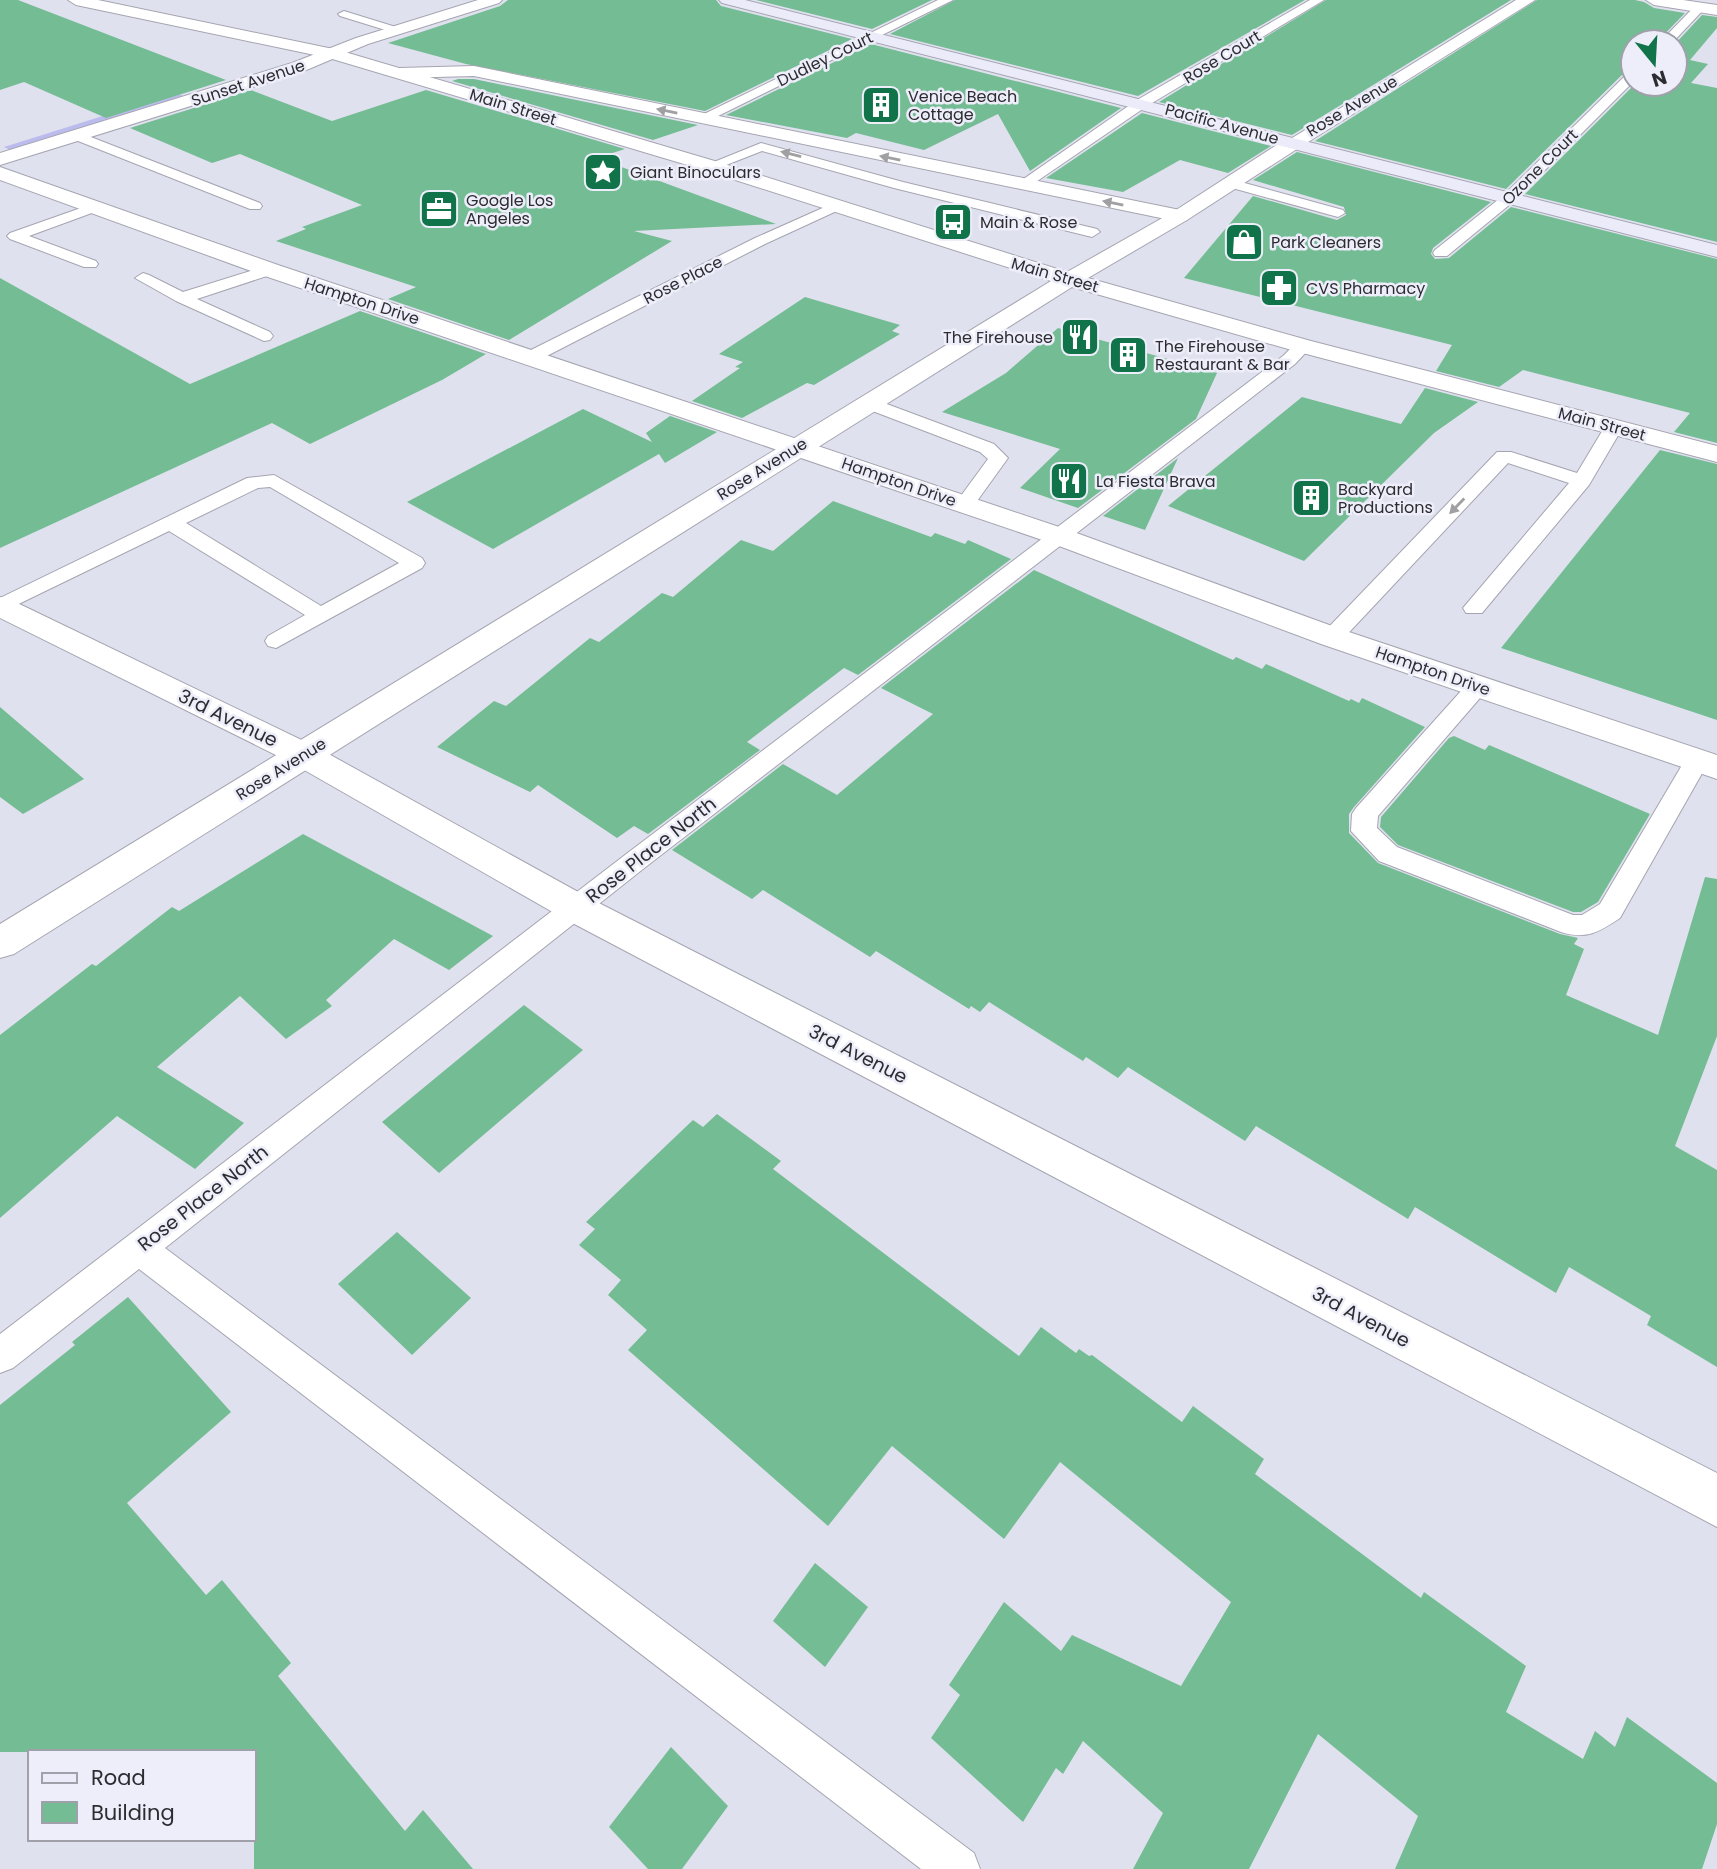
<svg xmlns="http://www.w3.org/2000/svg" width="1717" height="1869" viewBox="0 0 1717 1869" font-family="Poppins,sans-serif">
<rect width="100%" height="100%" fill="#e0e1ee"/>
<!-- green -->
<path fill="#bbbced" d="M176 93 184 96 10 150 4 147Z"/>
<!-- building -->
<g fill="#74bc94">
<path d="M0 0H18L226 80 106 118 24 82 0 90Z"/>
<path d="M508 0H716L721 6 852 39 705 111 466 64 388 43 500 6Z"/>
<path d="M756 0H932L872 29Z"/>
<path d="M955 0H1305L1138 96 890 34Z"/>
<path d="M1326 0H1511L1292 135 1159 102Z"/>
<path d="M1537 0H1635L1644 2 1654 8 1685 13 1657 42H1633V69L1627 70 1506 189 1315 141Z"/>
<path d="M1702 15 1717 17V28L1690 60 1708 64 1691 83 1717 88V242L1525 194 1635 84H1675V44Z"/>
<path d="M871 44 1121 108 1030 171 998 114 924 150 856 133 847 138 726 115Z"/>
<path d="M458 79H474L698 125 653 140 452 81Z"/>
<path d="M251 90 332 121 426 90 625 149 597 158 776 224 634 231 672 241 509 340 388 299 416 287 276 241 306 229 302 227 362 205 240 154 212 163 130 128Z"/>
<path d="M1142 113 1271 146 1228 173 1180 160 1123 192 1046 178Z"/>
<path d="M1297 152 1491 202 1433 248 1431 254 1435 259 1449 258 1511 207 1717 259V443L1674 432 1690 413 1523 370 1499 387 1436 371 1452 345 1184 278 1253 196 1337 220 1346 215 1344 207 1253 180Z"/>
<path d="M0 278 190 384 360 311 486 354 442 380 310 444 272 423 0 548Z"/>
<path d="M805 297 900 325 892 331 900 334 814 385 807 383 742 418 692 401 740 368 735 367 743 362 719 354Z"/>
<path d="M1058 328 1217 373 1196 419 1078 508 1020 488 1060 449 942 412 1006 373Z"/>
<path d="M1425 388 1478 402 1434 433 1304 561 1168 506 1302 397 1401 424Z"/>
<path d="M583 409 652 442 646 433 670 416 717 432 665 463 659 454 493 549 407 502Z"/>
<path d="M1660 450 1717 464V720L1501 648Z"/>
<path d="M1178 458 1145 530 1103 516Z"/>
<path d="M833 501 931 537 935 533 965 544 968 540 1011 559 858 675 844 668 747 742 760 750 648 834 634 826 617 838 538 785 530 792 437 747 494 701 506 706 590 638 599 642 662 593 673 597 741 540 773 551Z"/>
<path d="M1034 570 1233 660 1236 657 1262 669 1266 664 1349 701 1351 699 1359 703 1362 698 1425 727 1354 807 1349 814V833L1378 863 1560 934 1578 938 1574 944 1584 949 1566 995 1658 1035 1705 877 1717 879V1036L1675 1146 1717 1170V1367L1647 1325 1651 1316 1569 1267 1556 1293 1415 1207 1408 1219 1256 1126 1245 1141 1128 1067 1118 1078 1086 1057 1083 1061 989 1002 980 1012 971 1006 969 1009 876 951 870 957 763 890 752 899 672 850 783 764 837 795 933 714 881 688Z"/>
<path d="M0 707 84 779 23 814 0 797Z"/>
<path d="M1454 736 1485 750 1489 745 1650 814 1598 902 1581 912H1573L1398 845 1380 827 1381 817 1449 738Z"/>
<path d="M303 834 493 936 449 970 394 939 326 1000 332 1006 286 1039 240 996 157 1067 244 1123 195 1169 117 1116 0 1218V1035L92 964 96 966 172 907 179 911Z"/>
<path d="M524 1005 583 1050 439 1173 382 1122Z"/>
<path d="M717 1114 781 1161 773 1169 1019 1356 1041 1327 1076 1353 1079 1349 1089 1356 1092 1355 1182 1422 1193 1406 1264 1459 1255 1474 1421 1598 1424 1592 1526 1666 1506 1712 1583 1759 1595 1731 1615 1747 1627 1717 1717 1783V1824L1702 1869H1395L1418 1816 1318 1734 1249 1869H1133L1163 1813 1083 1741 1063 1774 1056 1768 1023 1822 931 1738 960 1695 949 1685 1004 1602 1061 1651 1072 1635 1181 1686 1231 1602 1060 1462 1004 1539 892 1446 828 1526 628 1350 647 1330 608 1295 621 1280 579 1245 595 1229 586 1222 693 1120 703 1127Z"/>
<path d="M397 1232 471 1298 412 1355 338 1284Z"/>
<path d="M128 1297 231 1412 127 1503 206 1595 222 1580 291 1663 278 1676 405 1831 423 1810 473 1869H254V1752H0V1405L75 1345 72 1342Z"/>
<path d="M815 1563 868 1607 825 1667 773 1621Z"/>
<path d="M671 1747 728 1806 682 1869H648L609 1827Z"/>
</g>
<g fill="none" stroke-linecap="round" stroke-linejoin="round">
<!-- service casing -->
<g stroke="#a4a5b1" stroke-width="2">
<g id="service">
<path d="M938 0H953L708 121 703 122 696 118Z"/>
<path d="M1310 0H1324L1147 106 1027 188 1022 189 1015 185 1137 100Z"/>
<path d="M1696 5 1706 7 1673 42H1660Z"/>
<path d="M344 11 399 28 401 30 395 33 340 16 338 14Z"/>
<path d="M1633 71V82L1514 201 1447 256H1435L1433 253 1435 250 1504 195 1629 72Z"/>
<path d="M78 132 260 203 262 206 260 209H250L73 139V133Z"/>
<path d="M761 143 903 182 1097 229 1100 232 1092 237 894 188 762 151 716 169 711 170 704 166Z"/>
<path d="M1230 179 1343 210 1345 213 1338 217 1225 186 1223 183Z"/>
<path d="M836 202 841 203 843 206 841 209 765 244 537 361H525L522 357 525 353 755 238Z"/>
<path d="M95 203 102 207 100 210 29 236 96 261 98 264 96 267H84L10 239 7 236 10 233Z"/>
<path d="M270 265 278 270 276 273 197 299 270 332 273 336 270 340 264 341 176 301 135 278 143 273 149 275 183 292Z"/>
<path d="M1303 341 1312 346 1295 364 643 869 165 1248 974 1853 980 1869H921L139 1269 13 1368 0 1373V1334L625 855 1283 356 1297 342Z"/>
<path d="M868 397 994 444 1008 458 972 508H958L955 504 988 459 980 452 862 407 859 403Z"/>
<path d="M1614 421 1623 427 1589 485 1482 613H1466L1463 608 1569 483 1508 463 1340 642H1324L1321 637 1324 632 1497 452H1511L1577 473 1607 423Z"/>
<path d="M274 475 422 558 425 563 422 568 276 648 268 646 265 641 268 636 305 615 169 531 0 613V598L247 478ZM270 487 399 563 321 606 186 523 258 488Z"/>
<path d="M1478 678 1486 681 1490 686 1486 691 1378 816 1377 828 1397 847 1573 915H1582L1600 904 1688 755 1697 753 1706 755 1709 761 1620 918C1599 932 1586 940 1561 932L1379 861 1351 831 1352 814 1356 808 1470 681Z"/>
</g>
</g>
<!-- minor casing -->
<g stroke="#a4a5b1" stroke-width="2">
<g id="minor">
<path d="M478 0H502L499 3 368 44 304 71 0 165V153L292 63 356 38Z"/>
<path d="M1516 0H1535L1300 147 1293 149 1284 143Z"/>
<path d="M1646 0H1683L1717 5V15L1654 5Z"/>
<path d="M474 66 1180 210 1187 212 1190 216 1187 220 1180 222 474 76 399 78 390 73 399 68Z"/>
<path d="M0 167 278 265 1071 531 1343 630 1717 755V779L1321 644 1051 543 262 275 0 180Z"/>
<path d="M0 597 11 600 316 747 589 898 1717 1473V1527L563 918 292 763 0 618Z"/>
</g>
</g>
<!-- tertiary casing -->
<g stroke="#a4a5b1" stroke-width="2">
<path id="tertiary" d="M68 0H98L338 50 718 162 1067 272 1173 212 1286 139H1300L1302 143 1300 147 1187 220 1088 278 1311 341 1717 446V462L1295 351 1072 287 14 954 0 958V924L1051 281 704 170 329 58 76 5Z"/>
</g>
<!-- secondary casing -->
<g stroke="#a4a5b1" stroke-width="2">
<path id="secondary" d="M719 0H745L1717 245V257L722 3Z"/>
</g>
<!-- service -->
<use href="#service" fill="#fff" fill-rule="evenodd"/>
<!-- minor -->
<use href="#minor" fill="#fff" fill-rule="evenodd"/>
<!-- tertiary -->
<use href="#tertiary" fill="#fff" fill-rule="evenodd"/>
<!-- secondary -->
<use href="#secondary" fill="#ebebfa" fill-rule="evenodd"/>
</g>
<!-- one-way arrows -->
<defs><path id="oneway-solid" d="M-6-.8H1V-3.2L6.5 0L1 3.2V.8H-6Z" transform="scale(1.75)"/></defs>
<g fill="#a0a0a2">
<use href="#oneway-solid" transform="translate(667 111) rotate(-169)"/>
<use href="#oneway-solid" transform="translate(791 154) rotate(-166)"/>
<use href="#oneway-solid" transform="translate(890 158) rotate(-169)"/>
<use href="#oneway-solid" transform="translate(1113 203) rotate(-169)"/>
<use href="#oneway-solid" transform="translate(1457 506) rotate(134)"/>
</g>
<!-- icons -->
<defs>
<g id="building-square" transform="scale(2.0125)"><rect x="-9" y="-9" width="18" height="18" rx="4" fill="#117349" stroke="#eeeefb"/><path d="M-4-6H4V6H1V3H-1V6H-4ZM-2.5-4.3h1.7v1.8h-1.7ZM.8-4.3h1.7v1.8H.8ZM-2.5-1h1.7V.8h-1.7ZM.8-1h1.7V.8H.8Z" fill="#fff"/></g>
<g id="sight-square" transform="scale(2.0125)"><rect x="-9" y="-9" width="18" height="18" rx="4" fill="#117349" stroke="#eeeefb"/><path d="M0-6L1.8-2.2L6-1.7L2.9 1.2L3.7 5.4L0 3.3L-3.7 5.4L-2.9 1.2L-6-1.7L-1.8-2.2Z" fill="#fff"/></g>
<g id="office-square" transform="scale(2.0125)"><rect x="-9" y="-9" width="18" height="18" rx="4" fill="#117349" stroke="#eeeefb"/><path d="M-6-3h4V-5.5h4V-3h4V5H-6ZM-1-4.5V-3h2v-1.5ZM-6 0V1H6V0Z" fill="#fff"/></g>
<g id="bus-square" transform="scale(2.0125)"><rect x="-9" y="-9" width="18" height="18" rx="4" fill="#117349" stroke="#eeeefb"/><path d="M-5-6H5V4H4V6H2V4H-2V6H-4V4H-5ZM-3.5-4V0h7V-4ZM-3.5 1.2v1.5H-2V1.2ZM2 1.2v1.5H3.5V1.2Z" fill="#fff"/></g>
<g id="shop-square" transform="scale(2.0125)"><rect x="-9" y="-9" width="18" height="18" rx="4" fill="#117349" stroke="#eeeefb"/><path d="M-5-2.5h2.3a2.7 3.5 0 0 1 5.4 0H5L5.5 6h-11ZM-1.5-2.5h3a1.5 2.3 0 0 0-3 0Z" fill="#fff"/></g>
<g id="pharmacy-square" transform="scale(2.0125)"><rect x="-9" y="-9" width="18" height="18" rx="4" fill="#117349" stroke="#eeeefb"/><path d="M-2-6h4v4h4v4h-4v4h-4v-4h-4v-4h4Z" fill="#fff"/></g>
<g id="restaurant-square" transform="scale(2.0125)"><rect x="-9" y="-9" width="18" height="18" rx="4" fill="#117349" stroke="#eeeefb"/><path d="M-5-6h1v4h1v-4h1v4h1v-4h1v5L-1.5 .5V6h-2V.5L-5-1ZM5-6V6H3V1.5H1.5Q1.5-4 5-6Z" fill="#fff"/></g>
</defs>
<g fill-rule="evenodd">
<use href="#building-square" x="881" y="105"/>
<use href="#sight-square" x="603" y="172"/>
<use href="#office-square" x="439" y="209"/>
<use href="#bus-square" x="953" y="222"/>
<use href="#shop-square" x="1244" y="242"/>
<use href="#pharmacy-square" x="1279" y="288"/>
<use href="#restaurant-square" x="1080" y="337"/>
<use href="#building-square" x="1128" y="355"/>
<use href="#restaurant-square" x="1069" y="481"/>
<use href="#building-square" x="1311" y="498"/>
</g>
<g text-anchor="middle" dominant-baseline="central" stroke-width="5" stroke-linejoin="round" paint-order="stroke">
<!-- far-street labels -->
<g font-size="16" fill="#2c2c31" stroke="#eeeefb">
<text transform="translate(1222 57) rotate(-31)">Rose Court</text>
<text transform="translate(825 59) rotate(-26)">Dudley Court</text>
<text transform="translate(248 83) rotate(-18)">Sunset Avenue</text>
<text transform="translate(1352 106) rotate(-31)">Rose Avenue</text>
<text transform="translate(513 107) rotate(17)">Main Street</text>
<text transform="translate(1222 124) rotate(15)">Pacific Avenue</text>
<text transform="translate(1540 167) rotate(-45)">Ozone Court</text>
<text transform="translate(1055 275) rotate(16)">Main Street</text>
<text transform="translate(683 280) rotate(-27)">Rose Place</text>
<text transform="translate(362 301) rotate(18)">Hampton Drive</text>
<text transform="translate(1602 424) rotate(15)">Main Street</text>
<text transform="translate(762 469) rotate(-32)">Rose Avenue</text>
<text transform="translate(899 482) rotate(19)">Hampton Drive</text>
<text transform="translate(1433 671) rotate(19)">Hampton Drive</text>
<text transform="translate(281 769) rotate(-32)">Rose Avenue</text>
</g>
<!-- far-poi labels -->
<g font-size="16" fill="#2c2c31" stroke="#eeeefb" text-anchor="start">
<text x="908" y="96">Venice Beach<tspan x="908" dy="18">Cottage</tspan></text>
<text x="630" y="172">Giant Binoculars</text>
<text x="466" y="200">Google Los<tspan x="466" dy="18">Angeles</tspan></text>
<text x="980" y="222">Main &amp; Rose</text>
<text x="1271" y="242">Park Cleaners</text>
<text x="1306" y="288">CVS Pharmacy</text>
<text x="1053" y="337" text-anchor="end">The Firehouse</text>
<text x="1155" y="346">The Firehouse<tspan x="1155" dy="18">Restaurant &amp; Bar</tspan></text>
<text x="1096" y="481">La Fiesta Brava</text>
<text x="1338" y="489">Backyard<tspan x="1338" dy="18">Productions</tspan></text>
</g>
<!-- street labels -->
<g font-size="19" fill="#2c2c31" stroke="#eeeefb">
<text transform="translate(228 718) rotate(26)">3rd Avenue</text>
<text transform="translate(651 850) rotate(-38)">Rose Place North</text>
<text transform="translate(858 1054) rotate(27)">3rd Avenue</text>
<text transform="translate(203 1198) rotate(-38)">Rose Place North</text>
<text transform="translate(1361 1317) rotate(28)">3rd Avenue</text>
</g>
</g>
<!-- legend -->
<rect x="28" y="1750" width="228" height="91" fill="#eeeefb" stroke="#a0a0aa" stroke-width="2"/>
<rect x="42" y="1773" width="35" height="10" fill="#ebebfa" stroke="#a0a0aa" stroke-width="2"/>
<text x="91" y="1785" font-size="21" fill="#2c2c31">Road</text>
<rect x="42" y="1802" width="35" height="21" fill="#74bc94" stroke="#a0a0aa" stroke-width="2"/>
<text x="91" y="1820" font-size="21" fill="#2c2c31">Building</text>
<!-- north arrow -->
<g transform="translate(1654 63) rotate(162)"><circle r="33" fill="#eeeefb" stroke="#a0a0aa" stroke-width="2"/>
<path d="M0-5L12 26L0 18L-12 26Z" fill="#117349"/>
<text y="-10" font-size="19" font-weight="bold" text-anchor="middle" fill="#2c2c31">N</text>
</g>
</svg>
